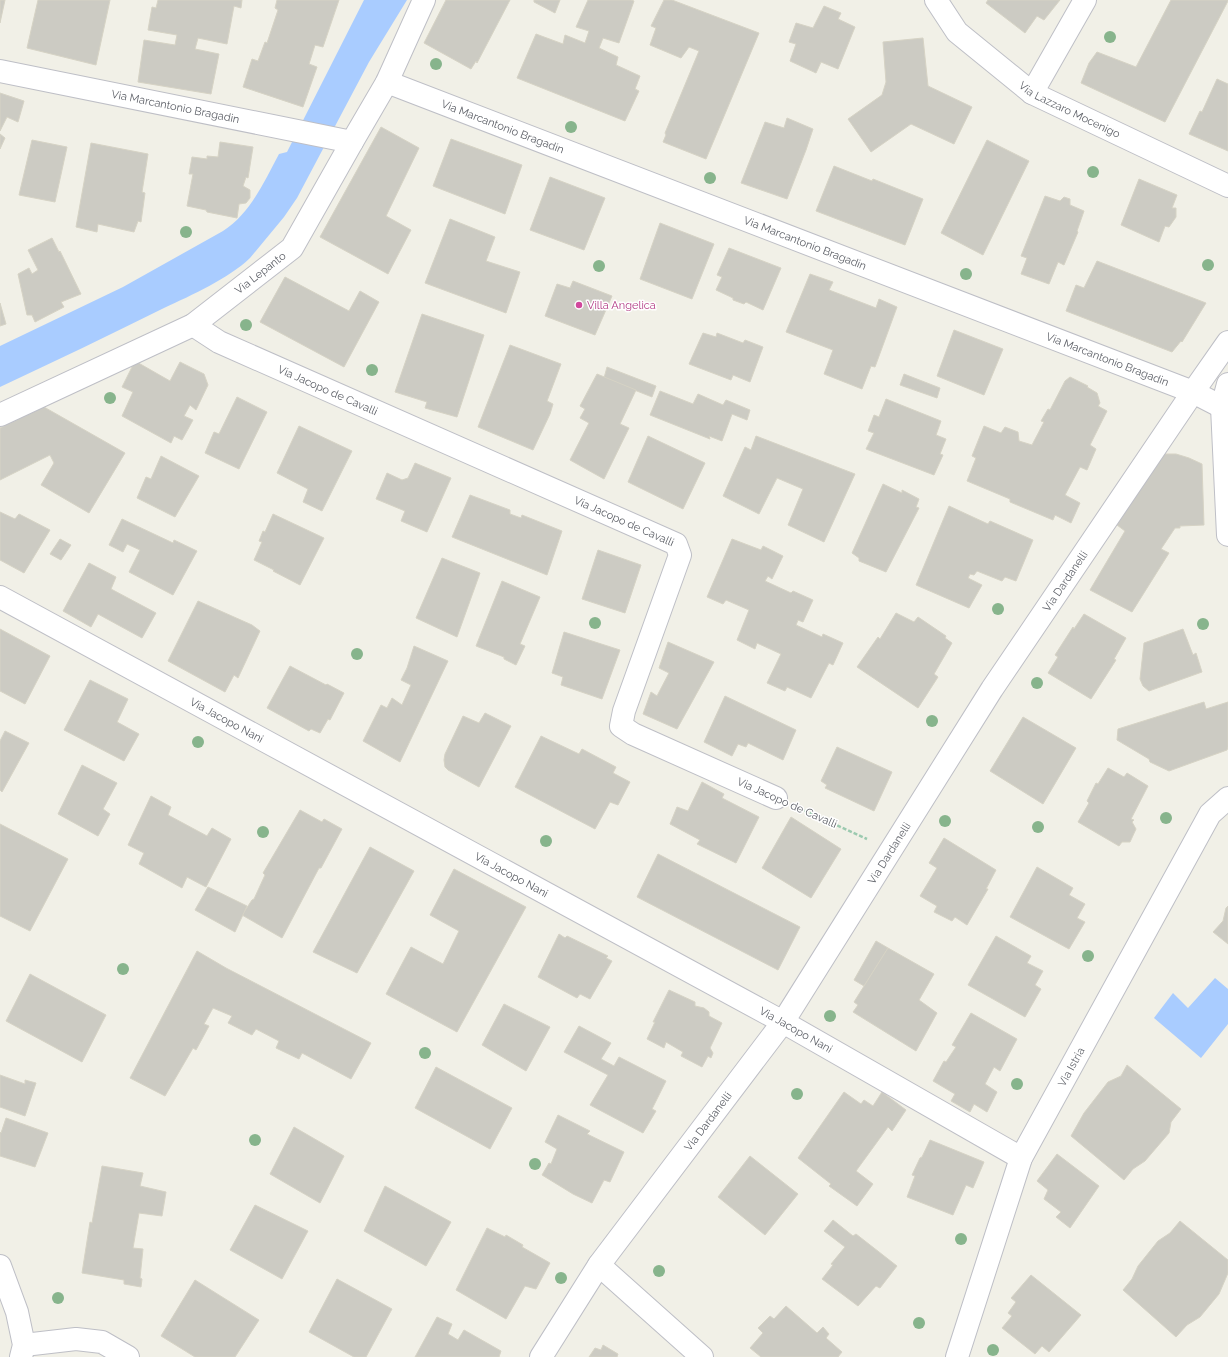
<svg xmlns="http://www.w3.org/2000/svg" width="1228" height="1357" viewBox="0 0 1228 1357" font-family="Raleway,sans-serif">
<rect width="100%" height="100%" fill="#f1f0e7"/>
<!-- water -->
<g fill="#a9ccff">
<path d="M364 0H407L369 62 297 198 284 217 250 258C228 279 192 295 164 308 110 335 55 361 0 387V346L123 287 223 231C250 214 264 182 279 154L287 152Z"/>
<path d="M1215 978 1228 989V1024L1201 1058 1154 1018 1173 993 1188 1008Z"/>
</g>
<!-- building -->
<g fill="#cccbc3" stroke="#d6d3c5">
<path d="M0 0H5L0 23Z"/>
<path d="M38 0H110L96 65 27 48Z"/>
<path d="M158 0H242L241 8 234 6 227 44 198 38 195 49 219 54 211 94 138 82 144 40 175 45 177 35 148 30 152 7 156 8Z"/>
<path d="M277 0H339L323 47 315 45 309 64 317 67 303 107 243 87 252 59 258 61 265 42 267 43 278 10 275 8Z"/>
<path d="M446 0H510L477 63 476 61 471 69 424 43Z"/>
<path d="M534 0H560L555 13 534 2Z"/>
<path d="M588 0H631L634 1 619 43 603 38 599 48 618 57 616 65 640 76 635 89 639 91 625 121 517 78 536 34 563 44 565 35 585 43 589 31 576 27Z"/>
<path d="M664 0H672L759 33 706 159 663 142 666 135 665 133 699 51 689 47 681 58 650 45 656 28 651 26Z"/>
<path d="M988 0H1060L1044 20 1037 16 1025 33 986 3Z"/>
<path d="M1171 0H1228V1L1165 122 1081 83 1089 63 1097 52 1136 67Z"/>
<path d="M824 6 841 13 838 19 855 27 838 69 821 62 816 73 790 61 796 44 789 42 796 23 813 28Z"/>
<path d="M923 38 928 86 972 107 954 144 911 124 871 152 848 119 882 95 886 82 883 42Z"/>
<path d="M1217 79 1228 84V151L1189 134 1200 111 1202 112Z"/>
<path d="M0 93 24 101 18 122 7 117 0 131Z"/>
<path d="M787 118 813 129 806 150 787 199 741 183 765 122 784 128Z"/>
<path d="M381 127 419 148 386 216 411 230 388 274 320 237Z"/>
<path d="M0 134 5 138 0 149Z"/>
<path d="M451 139 522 165 505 214 433 186Z"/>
<path d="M32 140 67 147 55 202 19 195Z"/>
<path d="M987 140 1029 161 983 255 941 233Z"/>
<path d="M220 142 253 147 248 178 246 177 243 186 250 190V198L246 203 239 204 237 218 207 212 206 210 187 206 193 174H189L192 157 207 159V156L218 157Z"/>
<path d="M91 143 148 154 142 192 145 193 141 222 138 221 134 232 98 224 97 232 76 227Z"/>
<path d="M834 166 872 181 873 179 923 199 905 245 816 211Z"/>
<path d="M550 177 605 198 584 250 530 230Z"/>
<path d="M1139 179 1177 195 1172 208H1176V217L1169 227 1165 226 1159 242 1121 225Z"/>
<path d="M1045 196 1060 201 1064 197 1070 199V205L1084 211 1077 231 1078 232 1064 265 1058 262 1049 284 1021 274 1027 258 1021 256Z"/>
<path d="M450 219 495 237 486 261 520 272 506 313 425 283Z"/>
<path d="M660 223 714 244 692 299 640 279Z"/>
<path d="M52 238 59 252 60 251 81 294 61 302 64 307 35 322 32 315H27L18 274 29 268 32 274 38 270 28 250Z"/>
<path d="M729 248 781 268 763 310 746 302 744 304 733 300V298L716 290 722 277 717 275Z"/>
<path d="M1097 261 1206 303 1182 342 1181 341 1172 352 1066 311 1076 285 1084 288Z"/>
<path d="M810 274 833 282 829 290 876 308 879 299 897 307 875 367 871 366 862 389 824 374 833 350 786 332Z"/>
<path d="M285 277 349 311 360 291 379 302 344 367 260 322Z"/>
<path d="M573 281 612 296 595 335 545 316 557 284 570 288Z"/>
<path d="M0 303 6 324 0 326Z"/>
<path d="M422 314 484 335 457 417 425 408 427 402 395 392Z"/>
<path d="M954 330 1003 349 984 395 937 376Z"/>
<path d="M703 333 716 337 717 333 743 343 745 340 763 347 750 382 733 375 731 380 689 364Z"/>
<path d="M510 345 561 364 547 401 553 404 550 414 533 450 478 427Z"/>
<path d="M135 361 170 381 180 362 204 374 208 385 196 410 190 405 184 416 193 420 182 440 174 436 171 443 122 416 133 392 122 387Z"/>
<path d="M607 367 656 386 652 397 604 378Z"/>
<path d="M597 374 636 390 620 424 629 428 604 479 570 460 589 423 580 418 585 409 580 406Z"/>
<path d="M904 374 940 388 937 398 900 385Z"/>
<path d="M1070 377 1088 386 1087 387 1097 393 1100 403 1098 406 1107 411 1090 445 1096 449 1087 470 1080 467 1065 495 1080 503 1071 523 1055 515 1053 520 1010 502V499L967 481 976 458 972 456 984 426 1001 433 1005 427 1018 432 1019 441 1032 445 1044 422 1041 421 1048 409 1050 410 1065 381Z"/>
<path d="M660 391 693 404 698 394 723 405 726 400 750 410 747 420 732 414 722 441 709 436 710 439 650 415Z"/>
<path d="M237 397 267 412 239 469 205 453 214 432 219 434Z"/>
<path d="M886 399 941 421 936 435 946 439 940 454 943 455 934 475 866 449 874 433 868 431 874 415 879 417Z"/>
<path d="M44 407 125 453 89 513 41 485 54 463 50 455 0 480V428Z"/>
<path d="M299 426 352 451 322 511 303 502 308 489 277 473Z"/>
<path d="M648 436 705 463 683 509 628 482Z"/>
<path d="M756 436 855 474 824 542 788 525 803 489 777 478 759 514 723 496 745 447 751 450Z"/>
<path d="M1162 454H1176L1189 458 1202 464 1204 525 1180 526V528H1175L1161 549 1169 553 1132 612 1090 590 1125 531 1117 525Z"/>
<path d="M161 456 199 476 175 517 137 498 146 477 151 479Z"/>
<path d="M415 463 451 478 427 532 401 521 405 511 376 499 387 473 402 480 408 478Z"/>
<path d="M883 484 902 493V490L919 499 916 507 919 508 886 572 859 561V558L852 553Z"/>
<path d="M470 495 510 510V514L521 518 522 515 562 531 547 575 452 537Z"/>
<path d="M949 506 988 524 990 521 1033 540 1016 581 1005 577 1002 581 977 571 974 575 970 574 968 578 982 585 969 608 916 585Z"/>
<path d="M0 512 15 519 19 514 50 530 24 573 0 560Z"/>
<path d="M273 514 324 538 300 585 273 571 274 570 254 560 262 542 259 541 263 531 265 532Z"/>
<path d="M122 519 173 543 174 540 197 551 173 595 129 572 140 550 127 544 123 552 109 545Z"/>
<path d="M60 539 71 545 61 560 50 554Z"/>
<path d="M732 539 761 550 763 546 783 556 772 579 768 576 765 581 791 593 793 591 813 600 803 622 798 620 796 625 822 637 823 634 843 643 833 665 829 663 811 698 787 687 785 691 767 683 781 654 757 643 755 649 737 640 749 610 726 600 723 604 707 597Z"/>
<path d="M598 550 641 565 625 613 582 599Z"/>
<path d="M442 558 480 573 457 637 416 618Z"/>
<path d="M89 563 116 577 111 589 156 613 142 638 98 614 91 627 63 611Z"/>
<path d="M502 581 540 597 520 644 525 646 516 665 504 659V657L476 646Z"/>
<path d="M198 601 252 625 260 631 238 678 234 675 225 692 168 661Z"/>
<path d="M896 613 914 622 918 617 946 636 945 638 952 643 934 674 938 677 918 708 857 667 878 637 880 639Z"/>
<path d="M1084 614 1126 638 1114 659 1116 660 1091 699 1048 673 1058 657 1055 655 1073 627 1074 629Z"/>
<path d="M0 629 50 656 25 704 0 691Z"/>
<path d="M1183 629 1193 655 1196 653 1202 672 1149 691 1143 686 1140 679 1144 643Z"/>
<path d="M564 632 620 650 602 699 561 685 563 677 552 673Z"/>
<path d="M668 642 714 662 677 729 643 714 651 692 657 696 669 673 659 668Z"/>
<path d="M414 646 448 661 400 762 363 741 381 705 387 708 392 698 402 705 411 685 401 680 407 668Z"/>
<path d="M290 666 326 685 327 684 344 693 330 720 328 719 320 733 311 729 309 731 267 708Z"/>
<path d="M90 680 128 699 117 722 139 734 124 761 64 730Z"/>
<path d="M725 696 796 730 783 760 748 743 746 747 738 744 732 756 704 742Z"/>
<path d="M1204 702 1206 709 1228 702V747L1227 750 1169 771 1150 762 1149 759 1117 740 1118 729Z"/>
<path d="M485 713 511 726 479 787 448 770 445 767 444 760 445 754 463 716 479 723Z"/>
<path d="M1023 717 1076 748 1043 804 990 771Z"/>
<path d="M5 731 29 743 2 792 0 790V741Z"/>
<path d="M541 736 579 754 582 749 616 767 613 773 630 782 618 805 610 802 595 829 515 787Z"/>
<path d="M837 747 892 772 874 811 825 788 827 785 821 781Z"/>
<path d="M82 765 117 783 103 809 110 814 98 836 58 814Z"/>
<path d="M1108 768 1124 777 1127 773 1148 786 1131 819 1134 820 1132 822 1136 829 1130 842H1122L1119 846 1078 822 1089 803 1087 801 1096 783 1098 784Z"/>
<path d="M702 782 724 794 722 798 759 817 736 863 697 844 700 840 670 824 677 807 688 811Z"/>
<path d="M151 796 171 807 168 815 207 836 212 828 231 839 206 887 187 877 182 888 139 864 144 853 128 845Z"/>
<path d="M300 810 322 822 324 819 342 829 321 868H319L282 938 242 915 252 900 254 899 265 875 263 873Z"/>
<path d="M791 817 841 849 811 898 762 868Z"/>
<path d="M0 824 68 859 30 931 0 916Z"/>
<path d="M944 838 996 870 986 889H988L967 925 955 917 952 921 934 912 937 906 920 896 937 868 929 863Z"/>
<path d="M370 847 414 871 357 973 313 952Z"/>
<path d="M658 854 800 927 778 970 637 897Z"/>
<path d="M1037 867 1073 888 1069 895 1085 904 1077 918 1085 922 1069 949 1010 917Z"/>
<path d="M454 869 526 907 457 1032 386 994 411 947 443 964 459 931 430 915Z"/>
<path d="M208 887 247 906 235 932 195 910Z"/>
<path d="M1228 906V944L1213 932 1223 921 1226 908Z"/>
<path d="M559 934 565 938 567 936 608 956 606 958 612 961 590 999 580 994 577 998 538 977Z"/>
<path d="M996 936 1031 956 1027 963 1043 971 1035 985 1041 989 1025 1017 968 985Z"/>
<path d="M876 941 888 948 864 986 854 980Z"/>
<path d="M888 948 934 974 919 1000 937 1013 916 1051 853 1012 858 1005 854 1002Z"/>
<path d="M197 951 226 968 371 1043 351 1079 304 1054 302 1053 299 1059 276 1048 279 1041 256 1029 252 1035 228 1023 232 1016 213 1008 204 1024 209 1026 196 1050 193 1048 165 1096 130 1078Z"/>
<path d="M30 974 106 1015 82 1062 6 1021Z"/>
<path d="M669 990 695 1002V1006L704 1008 709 1012V1016L722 1023 710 1048 713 1053 711 1058 708 1056 702 1067 681 1056 683 1052 666 1042 664 1048 647 1039 655 1022H653Z"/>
<path d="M504 1004 550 1027 526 1071 482 1045Z"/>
<path d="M971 1013 1017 1039 1000 1071 994 1067 985 1084 997 1092 987 1112 974 1104 970 1112 951 1101 955 1094 933 1081 944 1061 946 1062 956 1047 952 1045Z"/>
<path d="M579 1026 611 1043 601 1059 614 1066 619 1057 666 1081 652 1109 656 1111 643 1133 590 1105 608 1075 564 1052Z"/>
<path d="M1127 1065 1181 1109 1171 1122 1169 1133 1145 1161 1133 1169 1124 1180 1071 1136 1084 1113 1108 1082 1121 1076Z"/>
<path d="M436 1067 512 1108 490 1149 415 1108Z"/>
<path d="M0 1075 25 1084V1080L36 1083 25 1116 0 1107Z"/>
<path d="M844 1092 861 1104 864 1100 873 1106 882 1092 906 1110 892 1131 888 1127 856 1171 873 1184 857 1206 829 1186 831 1184 798 1158Z"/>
<path d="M558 1115 590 1131 587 1134 624 1152 610 1182 604 1180 592 1203 573 1194 542 1175 549 1163 551 1164 557 1149 545 1142Z"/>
<path d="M6 1118 48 1133 35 1167 0 1156V1132L1 1133Z"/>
<path d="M294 1127 344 1156 320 1203 270 1174Z"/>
<path d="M930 1140 984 1162 973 1188 966 1185 953 1215 907 1197 915 1176 912 1175 920 1158 922 1157Z"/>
<path d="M1057 1154 1099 1186 1070 1228 1056 1217 1061 1212 1044 1199 1048 1190 1037 1181Z"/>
<path d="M750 1156 798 1194 765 1235 718 1197Z"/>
<path d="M102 1166 143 1173 140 1186 166 1192 162 1216 139 1213 133 1248 143 1249 140 1278 142 1279 141 1287 124 1284V1280L82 1273 90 1222 92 1223Z"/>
<path d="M385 1186 451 1222 426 1266 364 1231Z"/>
<path d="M255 1205 308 1231 282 1279 230 1250Z"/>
<path d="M833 1220 853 1236 856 1234 897 1266 880 1288 876 1286 858 1306 822 1279 833 1265 831 1264 845 1247 824 1231Z"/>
<path d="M1180 1221 1228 1260V1273L1219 1294 1200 1317 1187 1325 1176 1337 1123 1290 1132 1279 1138 1266 1158 1241 1170 1233Z"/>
<path d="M487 1228 505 1237 506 1235 523 1245 522 1247 550 1263 536 1289 525 1286 506 1319 456 1290Z"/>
<path d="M1031 1275 1081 1315 1049 1352 1042 1346 1035 1354 1002 1328 1012 1316 1008 1313 1016 1302 1011 1298Z"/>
<path d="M337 1279 392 1309 366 1357H354L309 1332Z"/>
<path d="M195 1280 259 1320 235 1357H195L161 1336Z"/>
<path d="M786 1306 817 1333 823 1327 829 1334 826 1338 842 1352 838 1357H761L750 1348 763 1333 758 1328 770 1316 774 1319Z"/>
<path d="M437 1317 452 1324 448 1334 458 1340 464 1330 501 1351 499 1357H415Z"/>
<path d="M603 1345 618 1354 617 1357H589L595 1348 601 1350Z"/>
</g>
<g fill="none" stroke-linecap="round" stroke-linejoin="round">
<!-- minor casing -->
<g stroke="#bebfc6" stroke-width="24">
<g id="minor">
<path id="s1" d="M936 0 957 32 1032 93 1228 186"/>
<path id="s2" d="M0 71 352 142"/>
<path id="s3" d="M387 82 1193 392 1222 407"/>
<path d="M1032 93 1085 0"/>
<path id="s4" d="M193 325 219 342 676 544 680 555 624 711 621 726 633 734 776 798"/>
<path d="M1228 384 1222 407 1228 535"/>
<path id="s5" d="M0 415 193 325 292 248 352 142 387 82 424 0"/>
<path id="s6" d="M0 597 783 1022 1021 1158"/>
<path d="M599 1265 702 1357"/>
<path d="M0 1266 17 1312 24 1345 21 1357"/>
<path d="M24 1345 76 1339 102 1342 128 1357"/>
<path id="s7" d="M541 1357 599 1265 783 1022 992 689 1193 392 1228 342"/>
<path id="s8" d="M957 1357 1021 1158 1210 814 1228 798"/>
</g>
</g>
<!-- path -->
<path stroke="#9ccab0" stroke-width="2.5" stroke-dasharray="4 2" stroke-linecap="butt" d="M799 808 867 839"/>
<!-- minor -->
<use href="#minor" stroke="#fff" stroke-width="22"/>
</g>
<!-- trees -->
<g fill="#87b48c">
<circle cx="1110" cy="37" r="6"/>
<circle cx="436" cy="64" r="6"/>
<circle cx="571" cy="127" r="6"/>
<circle cx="1093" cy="172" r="6"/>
<circle cx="710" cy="178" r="6"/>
<circle cx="186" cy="232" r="6"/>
<circle cx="1208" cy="265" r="6"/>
<circle cx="599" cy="266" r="6"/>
<circle cx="966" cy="274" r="6"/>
<circle cx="246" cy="325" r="6"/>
<circle cx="372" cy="370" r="6"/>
<circle cx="110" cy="398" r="6"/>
<circle cx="998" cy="609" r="6"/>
<circle cx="595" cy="623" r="6"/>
<circle cx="1203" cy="624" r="6"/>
<circle cx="357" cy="654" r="6"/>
<circle cx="1037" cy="683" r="6"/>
<circle cx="932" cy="721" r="6"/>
<circle cx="198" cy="742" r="6"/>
<circle cx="1166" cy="818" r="6"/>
<circle cx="945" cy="821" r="6"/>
<circle cx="1038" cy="827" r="6"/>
<circle cx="263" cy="832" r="6"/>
<circle cx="546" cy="841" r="6"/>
<circle cx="1088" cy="956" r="6"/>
<circle cx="123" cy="969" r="6"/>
<circle cx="830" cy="1016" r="6"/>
<circle cx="425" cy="1053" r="6"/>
<circle cx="1017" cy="1084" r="6"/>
<circle cx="797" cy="1094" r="6"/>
<circle cx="255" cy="1140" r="6"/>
<circle cx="535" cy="1164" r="6"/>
<circle cx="961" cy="1239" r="6"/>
<circle cx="659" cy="1271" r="6"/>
<circle cx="561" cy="1278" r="6"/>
<circle cx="58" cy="1298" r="6"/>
<circle cx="919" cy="1323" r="6"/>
<circle cx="993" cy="1350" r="6"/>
</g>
<!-- markers -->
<circle fill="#d1479c" stroke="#fff" stroke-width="1.5" cx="579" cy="305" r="4"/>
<g text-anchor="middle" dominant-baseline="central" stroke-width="3" stroke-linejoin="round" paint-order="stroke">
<!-- street labels -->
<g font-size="11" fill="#5e6168" stroke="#fff">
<text stroke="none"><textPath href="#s2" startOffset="179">Via Marcantonio Bragadin</textPath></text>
<text stroke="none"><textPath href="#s1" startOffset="176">Via Lazzaro Mocenigo</textPath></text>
<text stroke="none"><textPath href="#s3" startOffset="124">Via Marcantonio Bragadin</textPath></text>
<text stroke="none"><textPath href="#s3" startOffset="448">Via Marcantonio Bragadin</textPath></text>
<text stroke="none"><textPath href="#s5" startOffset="298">Via Lepanto</textPath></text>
<text stroke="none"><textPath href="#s3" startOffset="772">Via Marcantonio Bragadin</textPath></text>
<text stroke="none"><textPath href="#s4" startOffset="150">Via Jacopo de Cavalli</textPath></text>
<text stroke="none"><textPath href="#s4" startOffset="474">Via Jacopo de Cavalli</textPath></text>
<text stroke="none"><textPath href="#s7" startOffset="937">Via Dardanelli</textPath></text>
<text stroke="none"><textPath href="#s6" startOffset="258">Via Jacopo Nani</textPath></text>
<text transform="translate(787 803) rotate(24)">Via Jacopo de Cavalli</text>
<text stroke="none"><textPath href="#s7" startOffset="613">Via Dardanelli</textPath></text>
<text stroke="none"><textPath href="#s6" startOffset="582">Via Jacopo Nani</textPath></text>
<text stroke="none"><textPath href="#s6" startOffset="906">Via Jacopo Nani</textPath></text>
<text stroke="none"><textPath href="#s8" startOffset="313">Via Istria</textPath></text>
<text stroke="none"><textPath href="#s7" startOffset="289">Via Dardanelli</textPath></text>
</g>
<!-- hotel labels -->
<g font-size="11" fill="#b23c85" stroke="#fff" text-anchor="start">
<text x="587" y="305">Villa Angelica</text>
</g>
</g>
</svg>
